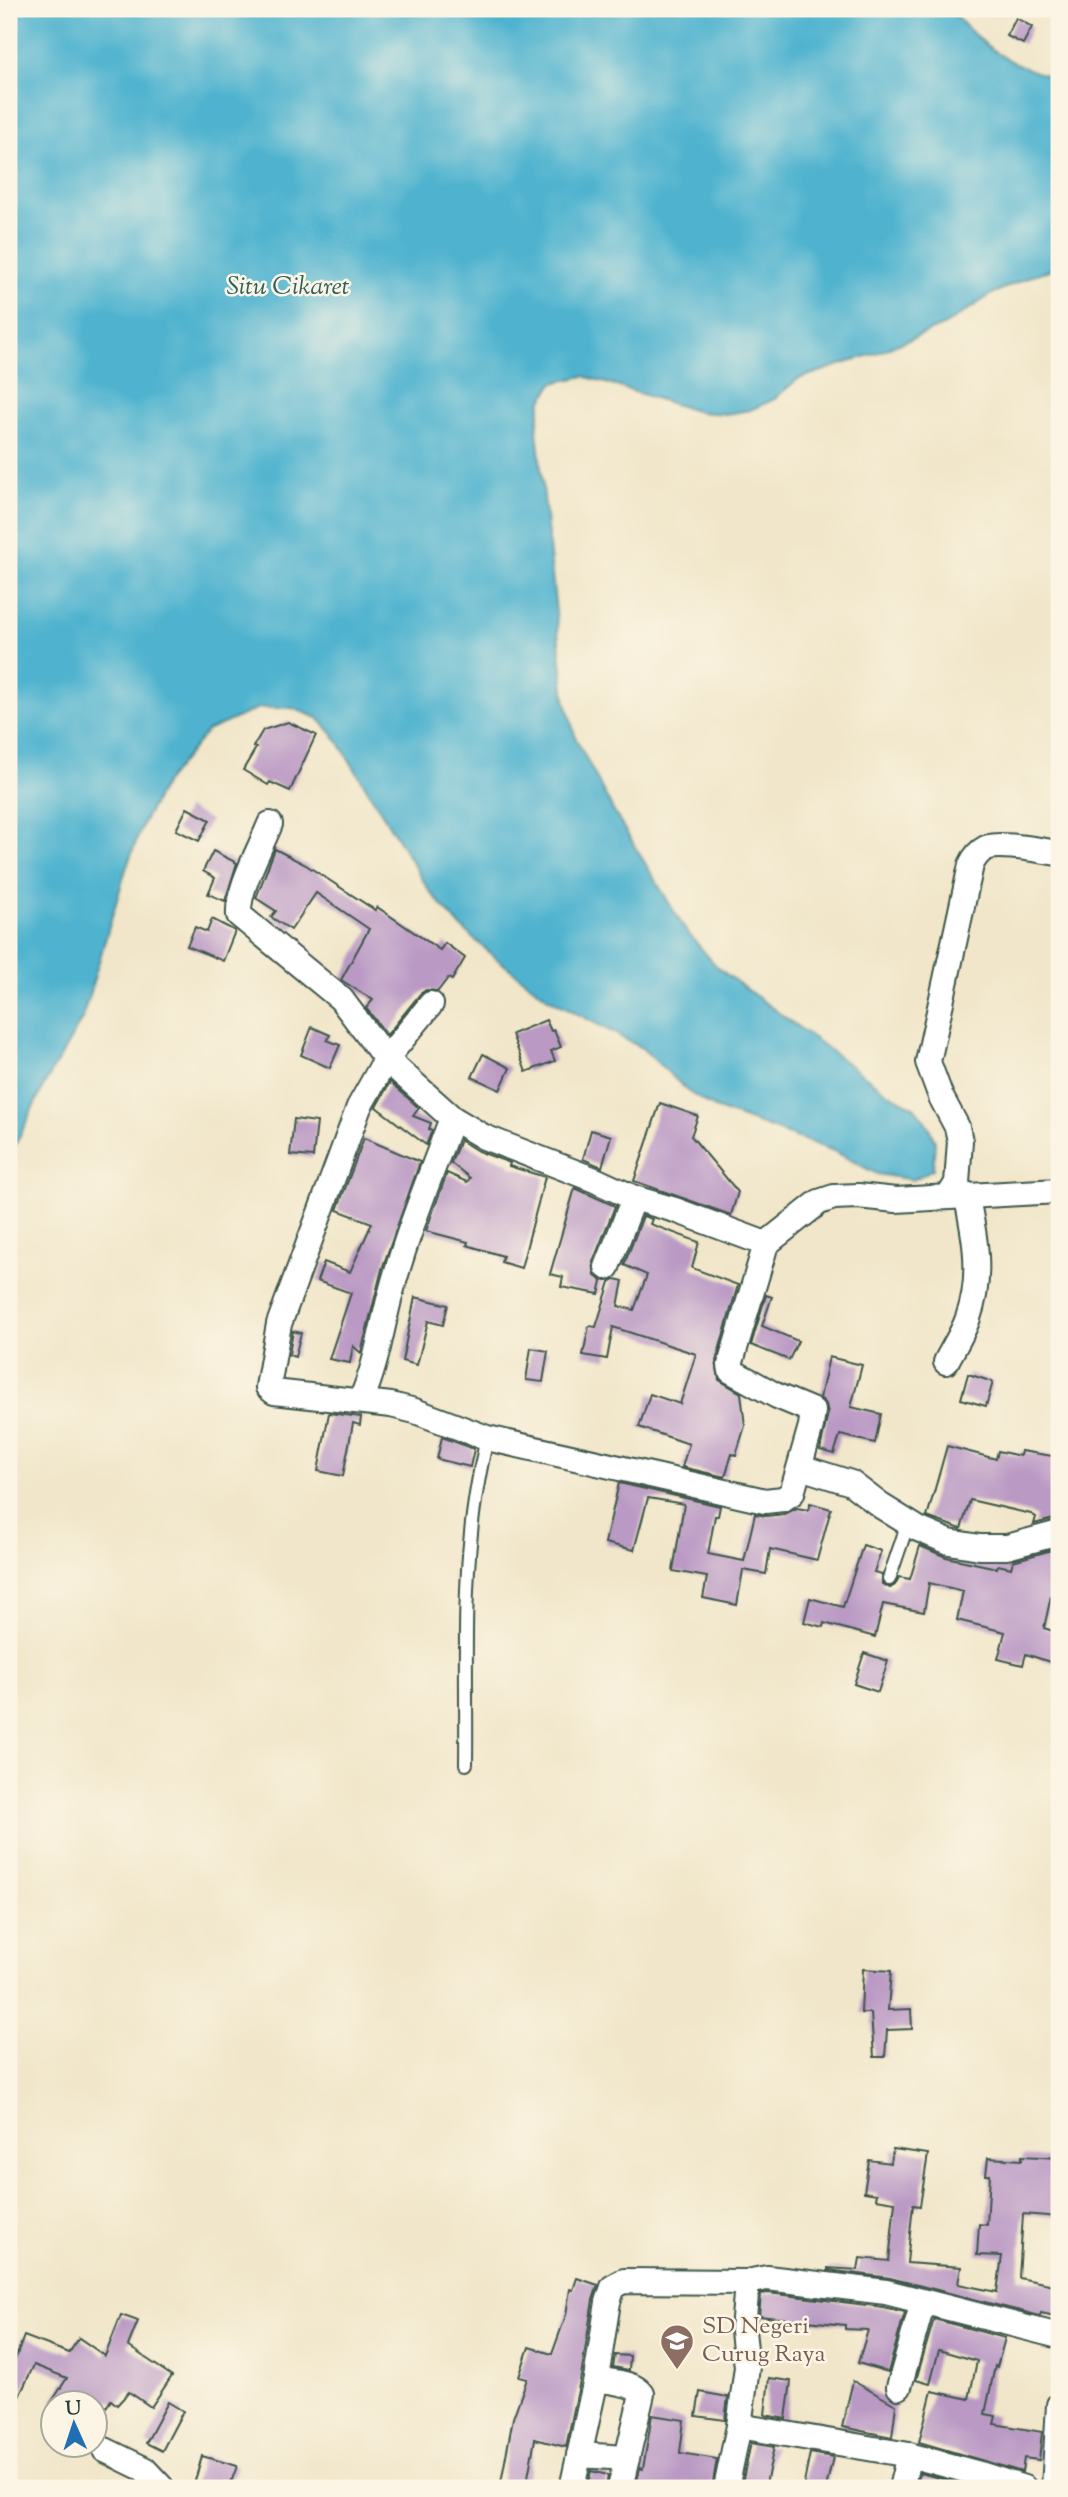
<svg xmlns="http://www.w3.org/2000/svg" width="1068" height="2497" viewBox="0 0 1068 2497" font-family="'Sorts Mill Goudy',serif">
<rect width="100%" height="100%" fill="#fcf5e5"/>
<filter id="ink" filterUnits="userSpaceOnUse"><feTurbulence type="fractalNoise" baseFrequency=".0143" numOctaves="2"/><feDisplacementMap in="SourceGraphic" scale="14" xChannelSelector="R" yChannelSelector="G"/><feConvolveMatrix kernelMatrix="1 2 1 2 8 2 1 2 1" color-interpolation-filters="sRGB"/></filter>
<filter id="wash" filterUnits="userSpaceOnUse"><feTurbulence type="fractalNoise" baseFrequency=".00686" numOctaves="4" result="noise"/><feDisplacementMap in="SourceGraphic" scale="28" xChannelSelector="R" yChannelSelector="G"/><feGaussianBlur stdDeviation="1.57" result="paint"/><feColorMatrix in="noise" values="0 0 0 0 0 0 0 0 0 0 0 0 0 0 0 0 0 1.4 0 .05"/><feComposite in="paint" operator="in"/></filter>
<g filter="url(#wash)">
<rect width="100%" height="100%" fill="#f1e6c9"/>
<!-- water -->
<path fill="#50b3cf" stroke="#387882" stroke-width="2" d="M9 9H950C982 47 1011 67 1059 79V267L1033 275 992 294 945 325 879 352 798 379 773 400 750 410 726 414 699 412 584 376 553 383 541 402 537 430 565 699 576 739 614 812 686 931 718 968 855 1069 891 1095 914 1107 928 1125 935 1142 933 1169 913 1180 877 1174 834 1151 715 1108 690 1093 642 1048 548 998 497 959 462 928 430 892 336 738 318 718 292 708H259L207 731 164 784 143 823 126 869 82 1019 43 1087 9 1158Z"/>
<g id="blocks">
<!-- building -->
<g fill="#ba99c4">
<path d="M1016 18 1032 27 1023 44 1007 36Z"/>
<path d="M288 722 316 735 290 791 270 782 268 785 243 770 256 748 253 747 263 730Z"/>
<path d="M187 808 210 820 199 841 176 830Z"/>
<path d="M275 849 306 865 375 910 377 907 440 950 445 943 465 958 452 980 448 978 438 991 426 990 420 994 387 1035 366 1008 373 1000 341 980 369 929 316 893 291 930 271 917 276 911 256 898Z"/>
<path d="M213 851 237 863 225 901 208 894 215 878 203 871Z"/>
<path d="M212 919 235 931 223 961 187 946 195 927 207 932Z"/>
<path d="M546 1020 551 1031 554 1030 561 1047 551 1051 555 1061 526 1072 512 1034Z"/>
<path d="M312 1027 330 1035 327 1040 340 1045 330 1068 301 1055Z"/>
<path d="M483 1054 510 1068 500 1090 472 1077Z"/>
<path d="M390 1082 419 1108 413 1116 431 1123 429 1129 432 1130 426 1145 376 1107Z"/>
<path d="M660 1103 698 1116 691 1136 738 1192 731 1215 634 1181Z"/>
<path d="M294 1119 317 1122 313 1157 290 1155Z"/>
<path d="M591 1130 611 1136 602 1167 583 1159Z"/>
<path d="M364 1138 420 1162 382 1269 361 1353 353 1346 350 1363 329 1359 351 1293 317 1281 324 1262 350 1272 372 1223 337 1210Z"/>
<path d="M460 1140 478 1151 510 1163 509 1166 545 1177 521 1268 501 1262 503 1256 467 1245 468 1242 426 1231 447 1173 467 1182 470 1178 451 1163Z"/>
<path d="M575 1188 615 1206 593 1262 595 1276 602 1281 599 1294 561 1287 563 1277 550 1274Z"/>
<path d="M643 1216 652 1219 650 1224 699 1242 692 1268 738 1285 716 1361 719 1380 741 1393 745 1426 736 1455 732 1454 725 1477 682 1467 689 1444 639 1427 650 1394 680 1404 696 1354 613 1327 607 1359 583 1355 589 1326 596 1327 610 1282 615 1279 623 1281 618 1306 634 1310 647 1275 624 1265Z"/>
<path d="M766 1295 772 1297 762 1326 798 1341 789 1360 751 1345Z"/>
<path d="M415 1297 448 1305 443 1325 428 1321 417 1365 402 1361Z"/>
<path d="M293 1331 301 1333 295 1357 289 1355Z"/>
<path d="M531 1348 548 1351 543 1382 526 1380Z"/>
<path d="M829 1357 862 1365 851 1407 881 1414 875 1443 840 1435 834 1454 820 1450 828 1413 826 1404 820 1398Z"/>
<path d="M968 1374 993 1382 986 1406 961 1399Z"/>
<path d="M329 1413 361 1417 360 1425 353 1423 343 1476 318 1471Z"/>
<path d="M442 1437 474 1449 470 1467 437 1459Z"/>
<path d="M947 1446 996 1459 998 1451 1020 1456 1021 1451 1059 1457V1508L1055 1507 1053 1519 1034 1524 1036 1517 1031 1514 970 1500 961 1529 927 1517Z"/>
<path d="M619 1483 720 1506 718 1516H715L708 1554 744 1561 755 1514 766 1516 785 1514 797 1508 808 1510 810 1503 831 1509 817 1560 770 1549 766 1574 743 1570 737 1605 703 1598 707 1577 673 1571 684 1504 648 1498 634 1550 605 1543Z"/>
<path d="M863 1545 881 1551 874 1572 882 1574V1584L890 1588 895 1585 899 1577 910 1579 920 1546 946 1557 997 1568 998 1565 1011 1568 1013 1561 1059 1548V1598L1051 1596 1044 1628 1059 1633V1665L1026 1654 1023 1665 998 1659 1005 1632 957 1620 963 1591 929 1583 924 1612 883 1604 875 1637 824 1623 823 1627 804 1622 810 1598 843 1607Z"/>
<path d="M864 1653 888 1661 878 1692 854 1684Z"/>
<path d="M863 1969 891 1971 888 2010 911 2009 912 2029 887 2030 885 2057H874L871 2013H861Z"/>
<path d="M893 2149 928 2154 920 2206 913 2205 907 2263 961 2267 958 2284 997 2292 1002 2256 977 2255 979 2224 987 2225 990 2175H986L988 2158 1022 2160V2156L1059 2158V2217L1023 2214 1019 2278 1059 2286V2317L1041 2313 1040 2316 890 2278 828 2270V2268L858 2270 860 2258 889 2261 895 2202 876 2199 877 2194 864 2192 869 2160 891 2163Z"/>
<path d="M577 2278 598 2285 593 2300 581 2376 566 2447 535 2439 526 2488H500L513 2418 527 2379 519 2377 529 2347 552 2354 566 2315 570 2289 573 2290Z"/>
<path d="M768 2293 883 2307 905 2312 888 2372 858 2363 868 2330 845 2329V2325L759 2316 761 2294Z"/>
<path d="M121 2315 138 2321 128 2346 172 2376 151 2407 129 2392 117 2405 111 2400 94 2425V2403H51L67 2378 34 2365 9 2418V2376L24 2336 69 2353 79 2338 105 2356Z"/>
<path d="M934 2319 1005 2338 997 2367 995 2366 985 2414 996 2416 994 2424 1042 2432 1039 2460 1024 2458 1022 2472 919 2442 932 2391 969 2399 977 2361 939 2350 930 2384 916 2380Z"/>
<path d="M615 2355 630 2356 629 2370 613 2367Z"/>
<path d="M769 2378 791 2381 786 2419 765 2415Z"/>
<path d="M853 2381 896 2405 892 2437 842 2427Z"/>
<path d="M700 2392 728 2397 725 2420 696 2416Z"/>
<path d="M168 2402 183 2411 162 2451 146 2443Z"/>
<path d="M652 2415 684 2420 680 2453 717 2459 712 2488 673 2486 672 2488H635L640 2468 643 2469Z"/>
<path d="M751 2443 774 2447 765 2488H741Z"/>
<path d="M810 2453 833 2457 826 2488H803Z"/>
<path d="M202 2456 237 2466 229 2488H193Z"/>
<path d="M591 2471 608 2475 606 2488H587Z"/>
<path d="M920 2473 976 2488H916Z"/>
</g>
</g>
</g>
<g filter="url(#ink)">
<use href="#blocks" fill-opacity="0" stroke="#3e564a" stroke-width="2"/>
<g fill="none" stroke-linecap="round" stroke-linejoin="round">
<!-- lane casing -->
<g stroke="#3e564a" stroke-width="16">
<g id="lane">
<path d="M889 1579 908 1523"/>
<path d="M466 1764C467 1687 463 1609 471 1533 474 1501 480 1469 487 1438"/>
</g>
</g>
<!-- street casing -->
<g stroke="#3e564a" stroke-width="28">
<g id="street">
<path d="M270 824C260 849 237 890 239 915L341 999 386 1059 452 1118 484 1137 595 1180 634 1198 675 1210 766 1244"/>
<path d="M431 1004 386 1059 359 1107 279 1324 268 1387 274 1392 391 1405 415 1411 487 1438 765 1501 783 1499 792 1493 811 1426 813 1411 777 1396 731 1371 730 1365 766 1244 819 1202 834 1197 858 1196 896 1200 1059 1191"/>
<path d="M949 1196 957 1183 960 1141 957 1127 941 1097 928 1062 971 865C974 858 978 852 986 848 1001 842 1042 851 1059 853"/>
<path d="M607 1267 634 1198"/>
<path d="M946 1362C953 1348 963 1333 968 1318 983 1277 975 1235 966 1194"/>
<path d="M361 1400C376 1367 381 1331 390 1296 406 1235 430 1177 452 1118"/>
<path d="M800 1467 851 1483 881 1506 918 1529 949 1542 980 1547H1007L1059 1533"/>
<path d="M596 2379C609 2382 634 2382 642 2394L620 2488"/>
<path d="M899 2387 923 2302"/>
<path d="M739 2426 909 2455 980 2474 1024 2488"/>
<path d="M105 2450 144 2469 162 2488"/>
<path d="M579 2455 627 2458"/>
<path d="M572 2488 596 2379 608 2302 613 2287 624 2281 747 2282"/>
<path d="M726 2488 739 2426 747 2367 743 2331 747 2282 767 2278 886 2292 1059 2336"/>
<path d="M901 2488 909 2455"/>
<path d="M1054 2488 1059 2405"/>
</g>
</g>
<!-- lane -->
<use href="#lane" stroke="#fff" stroke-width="12"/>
<!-- street -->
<use href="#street" stroke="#fff" stroke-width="24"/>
</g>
</g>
<!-- icons -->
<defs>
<g id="school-pin" transform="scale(1.75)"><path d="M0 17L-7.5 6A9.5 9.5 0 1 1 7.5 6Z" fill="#8d6e63" stroke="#fcf5e5"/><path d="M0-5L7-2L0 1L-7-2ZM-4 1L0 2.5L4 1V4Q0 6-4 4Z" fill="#fff"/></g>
</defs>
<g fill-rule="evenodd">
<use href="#school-pin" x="677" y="2341"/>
</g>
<g text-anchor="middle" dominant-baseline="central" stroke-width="5" stroke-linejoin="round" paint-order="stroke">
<!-- education labels -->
<g font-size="24" fill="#785e54" stroke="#fcf5e5" text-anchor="start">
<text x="702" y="2327">SD Negeri<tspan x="702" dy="28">Curug Raya</tspan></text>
</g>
<!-- water labels -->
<g font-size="26" font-style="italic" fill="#2e6062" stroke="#fcf5e5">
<text x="288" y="287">Situ Cikaret</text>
</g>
</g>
<!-- margin -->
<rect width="1068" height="2497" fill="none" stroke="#fcf5e5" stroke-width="35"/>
<!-- north arrow -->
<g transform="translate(74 2424) rotate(357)"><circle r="33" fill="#fcf5e5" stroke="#a4ab9e" stroke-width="2"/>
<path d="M0-5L12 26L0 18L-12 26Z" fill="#1f6fb2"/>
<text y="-10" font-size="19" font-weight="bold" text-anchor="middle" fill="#1f3d34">U</text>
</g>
</svg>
